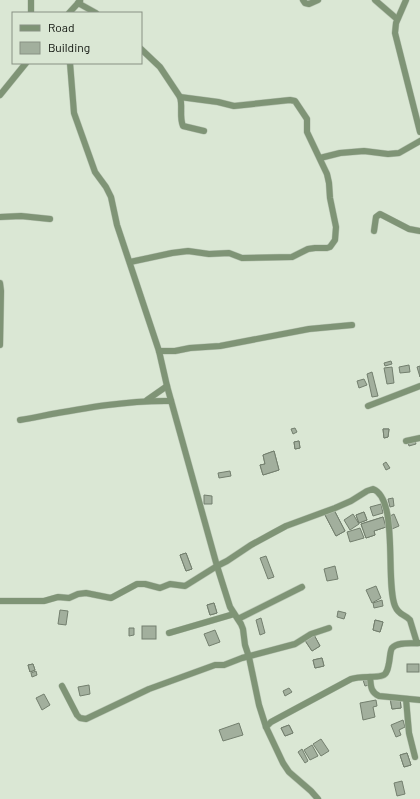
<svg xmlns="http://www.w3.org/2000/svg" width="420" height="799" viewBox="0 0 420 799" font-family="Barlow,sans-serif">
<rect width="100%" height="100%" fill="#dae7d4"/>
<!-- building -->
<g fill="#a2af9d" stroke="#737f6e">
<path d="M391 361 392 364 385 366 384 363Z"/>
<path d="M409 365 410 372 400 373 399 367Z"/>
<path d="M420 366V377L417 367Z"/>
<path d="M392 367 394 383 387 384 384 368Z"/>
<path d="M372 372 378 396 372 397 367 374Z"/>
<path d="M364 379 367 385 359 388 357 381Z"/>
<path d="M295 428 297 432 293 434 291 429Z"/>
<path d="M383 429H389L388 437 384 438Z"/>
<path d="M383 429H389L388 437 384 438Z"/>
<path d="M414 437 416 444 409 446 407 439Z"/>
<path d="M299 441 300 448 295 449 294 442Z"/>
<path d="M299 441 300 448 295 449 294 442Z"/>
<path d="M274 451 279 470 263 475 260 465 265 464 263 455Z"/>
<path d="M274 451 279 470 263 475 260 465 265 464 263 455Z"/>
<path d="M386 462 390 468 386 470 383 464Z"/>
<path d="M230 471 231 476 219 478 218 473Z"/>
<path d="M204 495 212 496V504H204Z"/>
<path d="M393 498 394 506 390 507 388 499Z"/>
<path d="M381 504 383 513 373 516 370 507Z"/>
<path d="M333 508 345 531 336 536 324 513Z"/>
<path d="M333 508 345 531 336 536 324 513Z"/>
<path d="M364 512 367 520 359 523 356 515Z"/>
<path d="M364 512 367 520 359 523 356 515Z"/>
<path d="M353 514 359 524 350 530 344 520Z"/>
<path d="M394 514 399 526 392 529 388 517Z"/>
<path d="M383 517 386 527 374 531 375 535 366 538 361 524Z"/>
<path d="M383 517 386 527 374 531 375 535 366 538 361 524Z"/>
<path d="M360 528 364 538 350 542 347 532Z"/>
<path d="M186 553 192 569 186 571 180 555Z"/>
<path d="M186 553 192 569 186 571 180 555Z"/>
<path d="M266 556 274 577 268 579 260 558Z"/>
<path d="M335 566 338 579 327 581 324 569Z"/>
<path d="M376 586 381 598 372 603 366 590Z"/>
<path d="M382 600 383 606 374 608 373 603Z"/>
<path d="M214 603 217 613 210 615 207 605Z"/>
<path d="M214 603 217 613 210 615 207 605Z"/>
<path d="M60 610 68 611 66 625 58 624Z"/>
<path d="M338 611 346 613 344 619 337 617Z"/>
<path d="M261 618 265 633 260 635 256 620Z"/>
<path d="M375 620 383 622 380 632 373 630Z"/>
<path d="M375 620 383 622 380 632 373 630Z"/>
<rect x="142" y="626" width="14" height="13"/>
<path d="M129 628H134V635L129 636Z"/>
<path d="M215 630 220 642 209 646 204 634Z"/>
<path d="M313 633 320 646 312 651 304 639Z"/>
<path d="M313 633 320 646 312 651 304 639Z"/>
<path d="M322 658 324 666 315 668 313 660Z"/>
<path d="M322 658 324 666 315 668 313 660Z"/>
<path d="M33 664 35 670 30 672 28 665Z"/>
<path d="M33 664 35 670 30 672 28 665Z"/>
<rect x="407" y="664" width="12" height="8"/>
<path d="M36 671 37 675 32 677 31 673Z"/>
<path d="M367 679 369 685 365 686 363 680Z"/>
<path d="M89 685 90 694 80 696 78 687Z"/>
<path d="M289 688 292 692 285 696 283 691Z"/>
<path d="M44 694 50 705 42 710 36 698Z"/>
<path d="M400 697 401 708 392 709 390 698Z"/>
<path d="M400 697 401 708 392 709 390 698Z"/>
<path d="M376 700 377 706 373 707 375 717 363 720 360 703Z"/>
<path d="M403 720 405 727 399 730 401 735 396 737 391 725Z"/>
<path d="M239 723 243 735 223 741 219 730Z"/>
<path d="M289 725 293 733 285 736 281 728Z"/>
<path d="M289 725 293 733 285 736 281 728Z"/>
<path d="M321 739 329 751 321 756 313 744Z"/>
<path d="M312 745 318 756 310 760 304 750Z"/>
<path d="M302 749 308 761 305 763 298 752Z"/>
<path d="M407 753 411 765 404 767 400 755Z"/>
<path d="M407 753 411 765 404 767 400 755Z"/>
<path d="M402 781 405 794 397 796 394 783Z"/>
</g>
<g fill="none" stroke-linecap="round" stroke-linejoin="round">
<!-- minor casing -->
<g stroke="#b9c5b4" stroke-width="7">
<g id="minor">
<path d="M303 0 305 3 309 4 318 0"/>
<path d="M375 0 397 19"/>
<path d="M406 0 396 23 395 33 420 132"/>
<path d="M78 3 96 13"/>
<path d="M31 13V0"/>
<path d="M69 13 80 1"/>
<path d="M141 49 160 67 180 97C183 106 179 117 183 126L204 131"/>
<path d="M70 63 74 113 95 172 106 187 111 197 117 225 159 351 167 386 217 566 230 607 241 624 243 629 245 645 249 657 259 705 266 727 283 763 289 772 311 791 318 799"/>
<path d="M0 95 26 63"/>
<path d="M320 158 340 153 364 151 388 154 399 153 420 141"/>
<path d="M0 217 21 216 50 219"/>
<path d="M374 231 376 217 380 214 409 229 420 231"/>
<path d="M130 262 172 253 188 251 209 254 229 253 242 258 292 257 308 249 315 248H327L330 247 335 240 336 227 330 198 329 183 327 174 307 132V119L295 101 290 100 234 106 218 102 180 97"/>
<path d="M0 283 1 291 0 345"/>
<path d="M159 351H175L190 348 220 346 309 329 352 325"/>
<path d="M147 400 167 386"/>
<path d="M368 406 420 386"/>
<path d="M20 420C70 411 121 400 171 401"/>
<path d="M406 441 420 438"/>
<path d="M0 601H44L58 597 69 598 78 594 86 593 111 598 137 584H145L160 588 170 584 185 586 217 566 227 561 251 545 273 533 286 526 335 508 351 501 367 491 373 489C399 499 385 582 395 606 399 616 405 614 410 620L417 643"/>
<path d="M238 619 302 587"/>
<path d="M169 633 234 614"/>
<path d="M370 677C371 685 370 692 379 696L420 700"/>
<path d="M62 686 77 715 80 718 86 719 149 689 215 665H224L242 658 295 644 311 634 329 628"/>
<path d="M406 699 409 733 415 757"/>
<path d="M266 727 271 722 351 679C361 675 380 679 385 674 388 671 388 667 389 663 390 658 390 651 392 648 398 641 413 644 420 643"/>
</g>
</g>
<!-- minor -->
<use href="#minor" stroke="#7f9476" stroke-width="6"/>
</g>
<!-- legend -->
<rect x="12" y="12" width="130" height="52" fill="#dae7d4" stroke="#889183"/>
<rect x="20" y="25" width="20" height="6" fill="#7f9476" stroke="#889183"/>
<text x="48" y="32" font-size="12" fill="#0c100a">Road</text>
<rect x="20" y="42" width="20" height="12" fill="#a2af9d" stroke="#889183"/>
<text x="48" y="52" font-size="12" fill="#0c100a">Building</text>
</svg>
